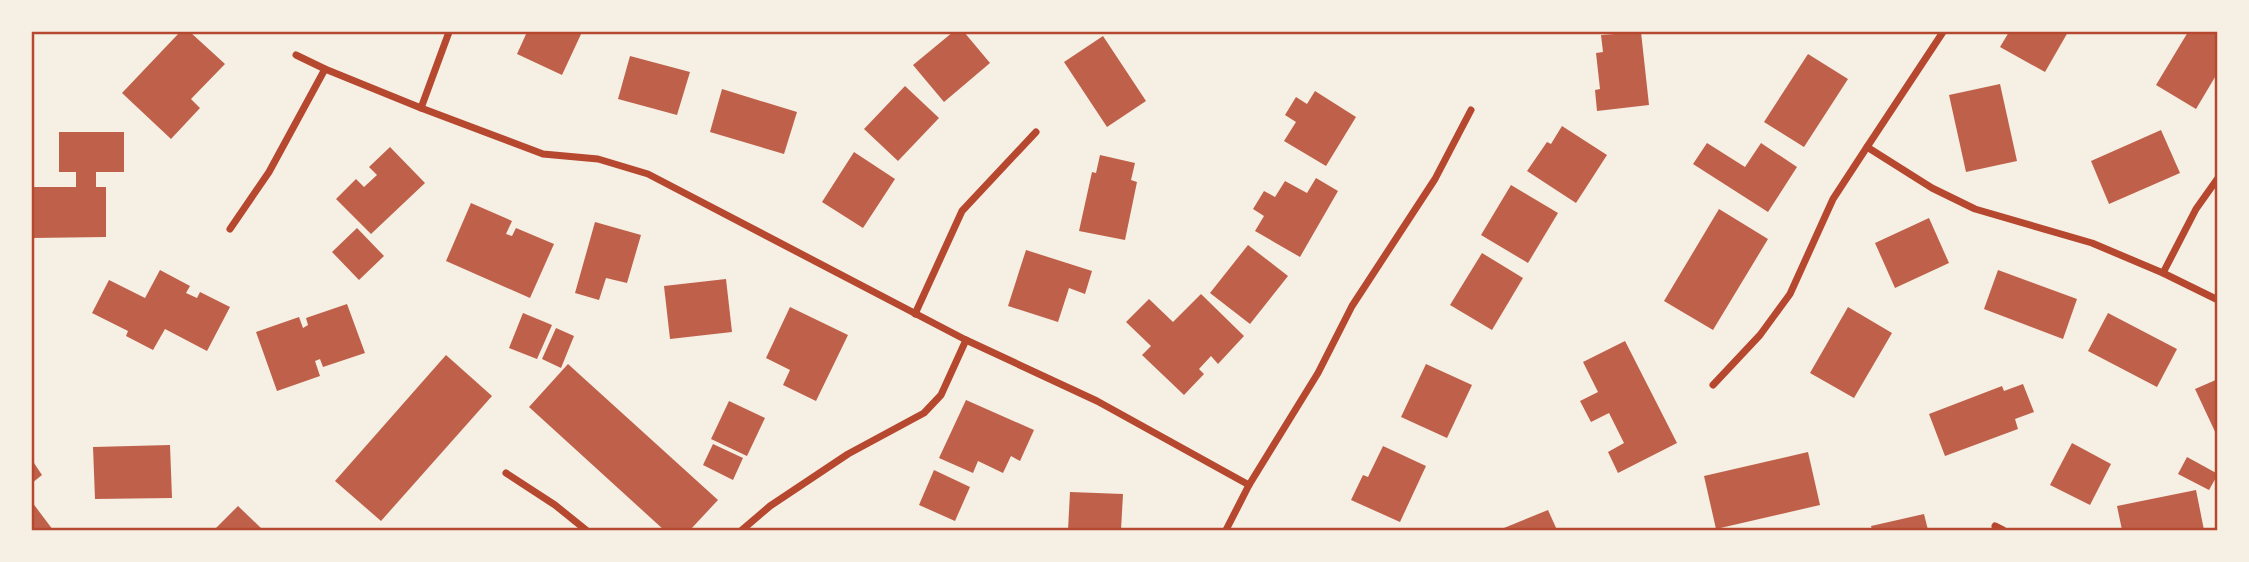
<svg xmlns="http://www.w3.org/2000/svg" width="2249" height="562" viewBox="0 0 2249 562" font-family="Poppins,sans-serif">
<rect width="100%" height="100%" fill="#f6efe4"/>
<!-- building -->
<g fill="#bf614a">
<path d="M180 32H190L225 64 191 99 200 108 171 139 122 93Z"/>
<path d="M527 32H582L562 75 517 54Z"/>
<path d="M953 32H964L990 63 944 102 913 65Z"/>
<path d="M1641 32 1649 105 1597 111 1595 90 1600 89 1596 53 1603 52 1601 35Z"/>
<path d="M2009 32H2068L2045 72 2000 47Z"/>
<path d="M2188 32H2218V72L2196 109 2156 85Z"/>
<path d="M1103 36 1146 101 1107 127 1064 62Z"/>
<path d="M1808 54 1848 79 1804 147 1764 122Z"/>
<path d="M630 56 690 72 677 115 618 99Z"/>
<path d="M2000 84 2017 161 1966 172 1949 95Z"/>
<path d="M905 86 939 118 898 161 864 129Z"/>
<path d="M722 89 797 112 784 154 710 132Z"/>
<path d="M1315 91 1356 117 1326 166 1284 141 1296 122 1285 115 1296 97 1307 104Z"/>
<path d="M1562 126 1607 155 1576 203 1527 171 1547 142 1551 144Z"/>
<path d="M2161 130 2180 173 2109 204 2091 161Z"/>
<path d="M59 132H124V172H96V187H106V237L32 238V187H76V172H59Z"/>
<path d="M1707 143 1745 167 1761 143 1797 167 1768 212 1693 164Z"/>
<path d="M390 147 425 183 371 234 336 199 356 179 364 187 377 175 369 167Z"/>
<path d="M854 152 895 179 863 228 822 202Z"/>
<path d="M1100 155 1135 163 1131 180 1137 182 1125 240 1079 231 1092 172 1096 173Z"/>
<path d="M1316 178 1338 191 1300 257 1255 231 1264 216 1253 209 1264 191 1275 197 1285 181 1307 193Z"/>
<path d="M1511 185 1558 213 1528 263 1481 235Z"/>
<path d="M471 203 512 221 506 234 512 236 516 228 554 244 530 298 446 261Z"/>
<path d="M1719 209 1768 239 1713 330 1664 301Z"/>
<path d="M1929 218 1949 263 1895 288 1875 243Z"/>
<path d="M595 222 641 235 627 283 606 278 599 300 575 293Z"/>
<path d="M357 228 384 256 359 280 332 252Z"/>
<path d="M1248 245 1288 276 1250 324 1210 293Z"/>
<path d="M1026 250 1092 271 1085 294 1069 288 1058 322 1008 306Z"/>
<path d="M1482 253 1523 278 1492 330 1450 305Z"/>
<path d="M160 270 190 286 186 293 197 298 200 292 230 307 207 351 165 329 153 350 126 336 128 331 92 313 109 280 145 298Z"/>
<path d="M1998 270 2077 299 2063 339 1984 309Z"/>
<path d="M726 279 732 332 670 339 664 286Z"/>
<path d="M1201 294 1244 336 1218 364 1211 356 1199 369 1204 374 1184 395 1142 355 1151 346 1126 322 1149 299 1173 322Z"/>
<path d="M347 304 365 353 323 367 320 359 315 361 320 376 277 391 256 332 299 317 303 328 308 325 306 318Z"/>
<path d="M790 307 848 335 816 401 783 385 790 370 766 358Z"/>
<path d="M1848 307 1892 333 1854 398 1810 373Z"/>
<path d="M523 313 552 325 537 359 509 348Z"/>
<path d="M2108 313 2177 349 2157 387 2088 351Z"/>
<path d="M556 328 574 336 561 368 542 359Z"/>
<path d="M1625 341 1677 443 1618 473 1608 452 1624 443 1609 413 1591 422 1580 401 1598 392 1583 362Z"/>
<path d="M446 355 492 396 381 521 335 481Z"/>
<path d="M568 364 718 500 690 530H664L529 407Z"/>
<path d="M1426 364 1472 385 1447 438 1401 417Z"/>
<path d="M2218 379V438L2195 389Z"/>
<path d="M2023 384 2034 412 2015 419 2018 429 1945 456 1929 414 2002 386 2004 391Z"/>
<path d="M966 400 1034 430 1020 461 1011 456 1003 473 978 461 973 473 939 458Z"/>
<path d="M729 401 765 418 747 456 711 439Z"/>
<path d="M2072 443 2111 464 2090 505 2050 485Z"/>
<path d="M713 444 743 458 733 480 703 465Z"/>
<path d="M170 445 172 498 95 499 93 447Z"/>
<path d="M1383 446 1426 466 1400 522 1351 500 1363 475 1368 477Z"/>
<path d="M1808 452 1820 505 1716 529 1704 476Z"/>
<path d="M2187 457 2218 474 2209 490 2178 474Z"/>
<path d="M32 460 42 475 32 483Z"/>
<path d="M934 470 970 487 955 521 919 505Z"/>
<path d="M2196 490 2204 530H2122L2117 506Z"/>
<path d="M1070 492 1123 494 1121 530H1068Z"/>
<path d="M32 502 53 530H32Z"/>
<path d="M238 506 263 530H214Z"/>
<path d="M1548 510 1557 530H1499Z"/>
<path d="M1924 514 1928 530H1872L1871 526Z"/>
</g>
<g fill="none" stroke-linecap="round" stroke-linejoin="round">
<!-- minor -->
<g stroke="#b5482f" stroke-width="7">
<path d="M296 55 325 69 421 108 543 154 598 159 648 174 966 340 1097 401 1249 485 1226 530"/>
<path d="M421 108 449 32"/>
<path d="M1867 147 1943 32"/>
<path d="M230 229 269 172 325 69"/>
<path d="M2163 273 2196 209 2218 178"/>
<path d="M915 314 962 211 1036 132"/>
<path d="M1713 385 1760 335 1790 294 1833 199 1867 147 1932 188 1975 209 2092 243 2163 273 2218 300"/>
<path d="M506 473 555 505 586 530"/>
<path d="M1249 485 1318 373 1352 306 1435 179 1471 110"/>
<path d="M1995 526 2003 530"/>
<path d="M742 530 770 506 848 454 924 413 941 395 966 340"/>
</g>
</g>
<!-- border -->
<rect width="2249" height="562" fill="none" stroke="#f6efe4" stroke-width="66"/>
<rect x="33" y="33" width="2183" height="496" fill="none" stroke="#b5482f" stroke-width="2.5"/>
</svg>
